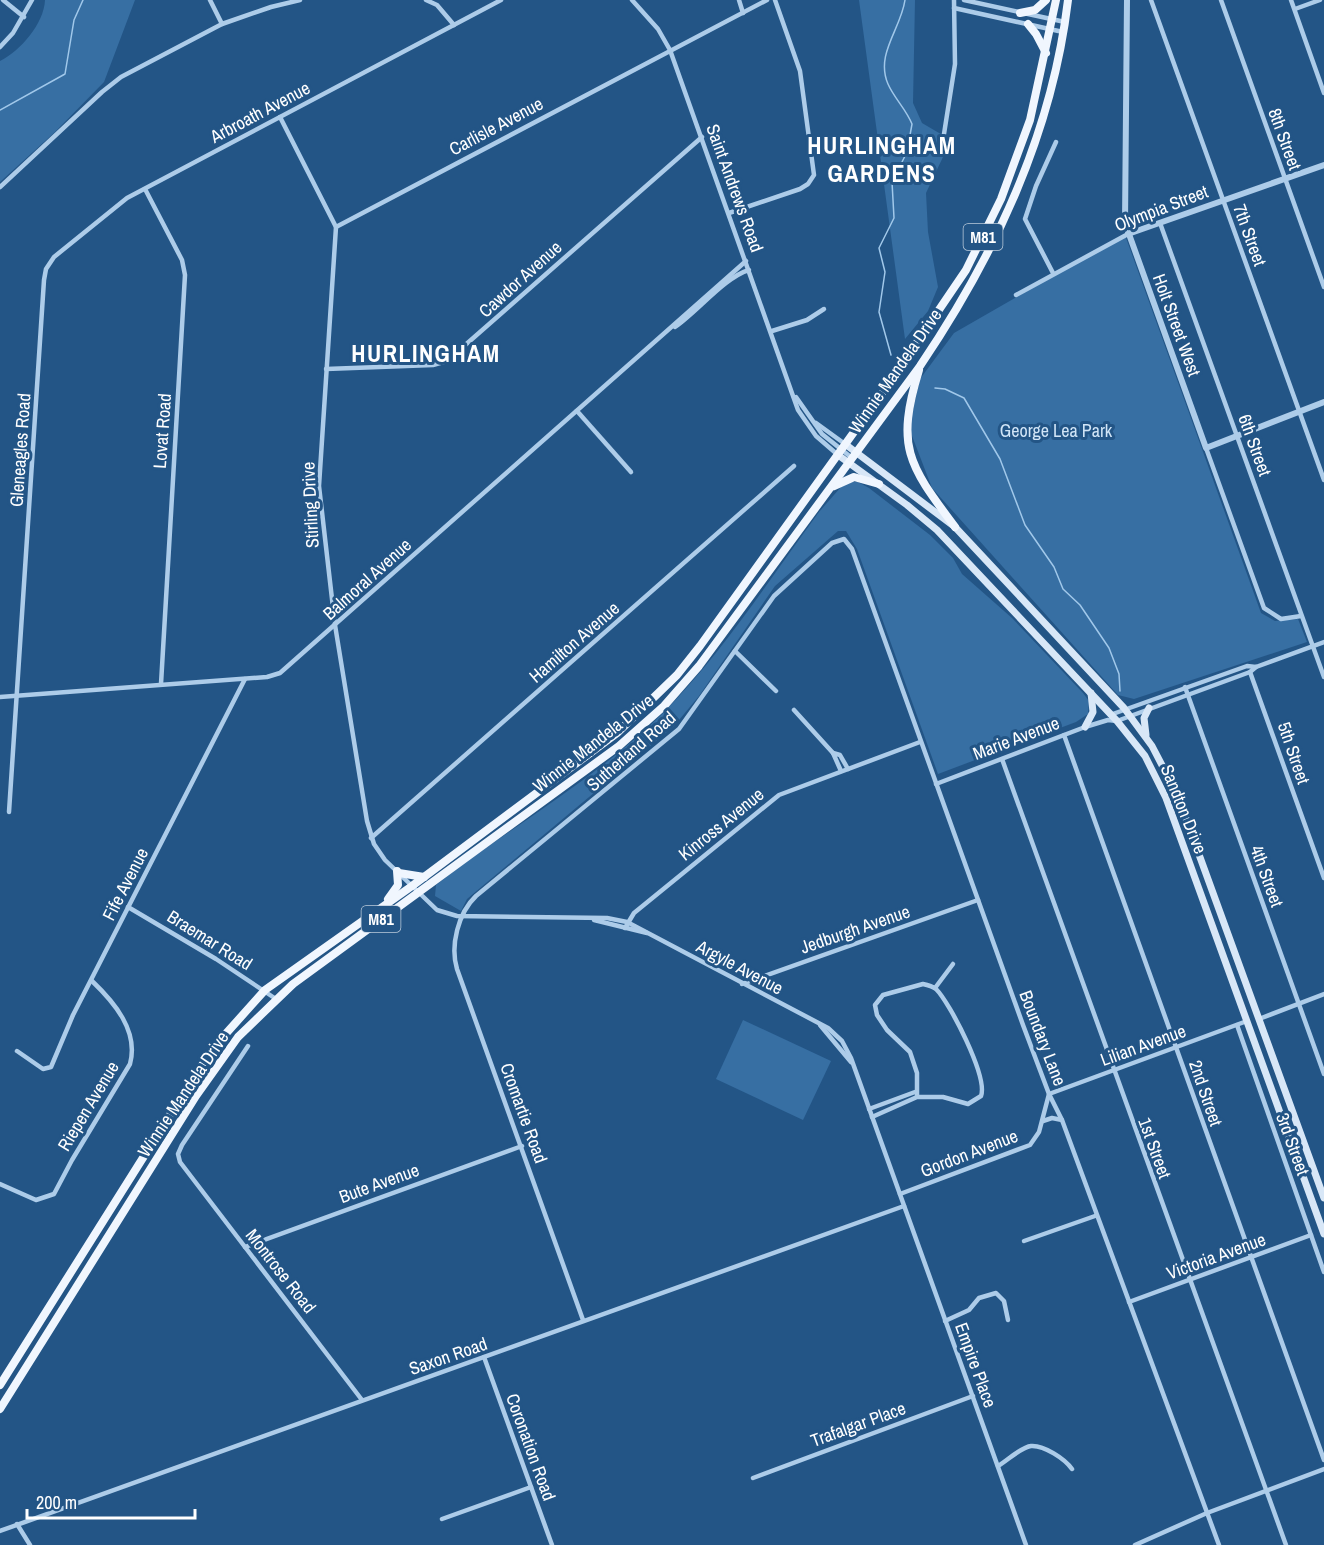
<svg xmlns="http://www.w3.org/2000/svg" width="1324" height="1545" viewBox="0 0 1324 1545" font-family="'Archivo Narrow',sans-serif">
<rect width="100%" height="100%" fill="#235586"/>
<!-- green -->
<g fill="#376fa3">
<path d="M45 0H135L104 82 55 132 0 182V61C20 51 44 24 45 0Z"/>
<path d="M859 0H915L913 103 922 123 951 140 926 193 928 232 938 287 928 311 905 339Z"/>
<path d="M1125 235 1261 613 1275 621 1298 619 1307 642 1134 699 1118 695 932 488 909 428 920 379 954 333Z"/>
<path d="M849 482H858L869 488 930 535 953 558 962 574 1012 618 1083 693 1089 701 1088 714 1076 722 938 774 857 549 846 531H838L775 586 699 696 674 726 467 899 461 911 435 896 436 885C510 827 595 780 662 714 722 654 769 580 819 512L841 487Z"/>
<path d="M743 1020 831 1061 803 1120 716 1079Z"/>
</g>
<g fill="none" stroke-linecap="round" stroke-linejoin="round">
<!-- stream -->
<g stroke="#a1c8ea" stroke-width="1.5">
<path d="M0 110 65 74 74 20 83 0"/>
<path d="M891 355 879 312 885 272 879 248 894 218 892 182 907 152 912 124C906 109 894 98 888 84 875 54 901 29 905 0"/>
<path d="M935 388 945 389 964 398 1000 459 1025 525 1054 567 1063 589 1080 605 1109 648 1119 674 1120 691"/>
</g>
<!-- minor -->
<g stroke="#adcce9" stroke-width="4.5">
<path d="M3 0 24 17"/>
<path d="M210 0 222 24"/>
<path d="M426 0 437 5 454 25"/>
<path d="M632 0 658 29 670 50 798 410 816 436 838 455"/>
<path d="M739 0 743 13"/>
<path d="M964 0 1065 22"/>
<path d="M1151 0 1324 480"/>
<path d="M1221 0 1324 287"/>
<path d="M1291 0 1324 93"/>
<path d="M954 8 1063 32"/>
<path d="M1295 9 1320 0"/>
<path d="M0 47 13 33 32 0"/>
<path d="M280 117 336 227 319 486 335 625 367 821 374 844 385 860 437 910 457 916 607 918 627 922 828 1028 842 1041 851 1058 1026 1545"/>
<path d="M944 134 955 64 954 0"/>
<path d="M0 187 102 92 121 77 222 24 271 7 300 0"/>
<path d="M145 189 182 260 185 275 161 684"/>
<path d="M729 213 800 189 808 184 814 175 800 71 775 0"/>
<path d="M1160 223 1324 677"/>
<path d="M336 227 767 0"/>
<path d="M1053 273 1025 219 1036 186 1056 142"/>
<path d="M1016 295 1128 234"/>
<path d="M675 327C698 311 725 277 749 270"/>
<path d="M772 331 807 320 824 309"/>
<path d="M326 369 433 365 447 361 702 137"/>
<path d="M796 397 822 434 852 458"/>
<path d="M577 411 631 472"/>
<path d="M816 423 845 444"/>
<path d="M1206 448 1264 608 1281 619 1301 616"/>
<path d="M735 651 776 691"/>
<path d="M1250 672 1324 878"/>
<path d="M1185 687 1324 1074"/>
<path d="M0 697 267 677 280 673 746 261"/>
<path d="M794 710 833 753 841 771"/>
<path d="M1110 715 1247 666 1256 667 1324 642"/>
<path d="M1064 735 1324 1460"/>
<path d="M833 753 840 755 848 769"/>
<path d="M1002 759 1286 1545"/>
<path d="M936 784 1085 727 1108 720 1117 721 1250 672 1256 667"/>
<path d="M9 812 44 280 46 269 54 257 127 198 501 0"/>
<path d="M371 838 794 466"/>
<path d="M128 907 216 959 276 999"/>
<path d="M594 920 647 933"/>
<path d="M625 928 634 913 779 795 920 742"/>
<path d="M742 984 978 900"/>
<path d="M935 988 953 964"/>
<path d="M1259 1019 1324 994"/>
<path d="M820 1025 851 1062"/>
<path d="M1237 1025 1324 1272"/>
<path d="M248 1046 182 1145 178 1154 180 1162 362 1400"/>
<path d="M17 1051 43 1069 51 1067 73 1015 245 679"/>
<path d="M869 1109 915 1092"/>
<path d="M872 1117 917 1097H943L968 1104 981 1096C988 1077 950 1003 936 989 932 986 928 985 923 984L883 995 875 1005 877 1015 887 1030 910 1052 917 1073V1097"/>
<path d="M1043 1121 1052 1118 1062 1120"/>
<path d="M0 1184 36 1200 54 1194 72 1160 130 1064C139 1031 114 1002 92 981"/>
<path d="M900 1194 1030 1145 1039 1132 1049 1094 1247 1021"/>
<path d="M1024 1241 1095 1216"/>
<path d="M245 1247 522 1146"/>
<path d="M1129 1302 1311 1235"/>
<path d="M583 1320 457 969C450 946 458 913 476 896L679 729 774 596 832 543 844 539 852 549 1023 1025 1049 1094 1062 1120 1219 1545"/>
<path d="M945 1321 969 1310 979 1298 996 1293 1004 1301 1008 1320"/>
<path d="M484 1357 552 1545"/>
<path d="M998 1466C1007 1461 1021 1447 1031 1446 1044 1445 1065 1459 1072 1469"/>
<path d="M753 1478 973 1396"/>
<path d="M442 1519 531 1487"/>
<path d="M17 1524 30 1545"/>
<path d="M0 1531 904 1206"/>
<path d="M1135 1545 1207 1513 1324 1469"/>
</g>
<!-- tertiary -->
<g stroke="#adcce9" stroke-width="6">
<path d="M1127 0 1125 223 1206 448 1324 402"/>
<path d="M1128 234 1324 165"/>
</g>
<!-- secondary -->
<g stroke="#d8e7f7" stroke-width="7">
<path d="M845 444 955 527 1124 708 1152 746 1177 794 1324 1198"/>
<path d="M838 455 907 505 937 530 1117 721 1145 756 1166 798 1324 1234"/>
<path d="M1085 727 1093 712 1091 693"/>
<path d="M1146 735 1144 718 1149 708"/>
</g>
<!-- primary -->
<g stroke="#f0f6fe" stroke-width="8">
<path d="M1020 13 1035 10 1046 0"/>
<path d="M1028 24 1036 34 1046 53"/>
<path d="M919 370C895 448 909 465 955 527"/>
<path d="M834 486 854 477 879 484"/>
<path d="M399 873 424 877"/>
<path d="M388 899 398 885 397 871"/>
<path d="M0 1385 197 1072 222 1038 265 990 412 886 617 733 677 675 700 646 890 382 966 270 1001 199 1030 120 1056 0"/>
<path d="M0 1409 196 1096 238 1037 293 984 619 746 664 706 699 666 920 366C995 255 1052 134 1068 0"/>
</g>
</g>
<g text-anchor="middle" dominant-baseline="central" stroke-width="6" stroke-linejoin="round" paint-order="stroke">
<!-- shield labels -->
<g fill="#235586" stroke="#bdccdb" stroke-width="1.5">
<rect x="963.5" y="224" width="39" height="26" rx="4.5"/>
<rect x="361.5" y="906" width="39" height="26" rx="4.5"/>
</g>
<g font-size="16" font-weight="bold" fill="#fff">
<text x="983" y="237">M81</text>
<text x="381" y="919">M81</text>
</g>
<!-- street labels -->
<g font-size="18" fill="#fff" stroke="#235586">
<text transform="translate(260 112) rotate(-28)">Arbroath Avenue</text>
<text transform="translate(496 126) rotate(-28)">Carlisle Avenue</text>
<text transform="translate(1285 139) rotate(70)">8th Street</text>
<text transform="translate(735 188) rotate(70)">Saint Andrews Road</text>
<text transform="translate(1161 208) rotate(-21)">Olympia Street</text>
<text transform="translate(1250 235) rotate(70)">7th Street</text>
<text transform="translate(520 279) rotate(-42)">Cawdor Avenue</text>
<text transform="translate(1177 325) rotate(70)">Holt Street West</text>
<text transform="translate(895 371) rotate(-55)">Winnie Mandela Drive</text>
<text transform="translate(162 431) rotate(-86)">Lovat Road</text>
<text transform="translate(1255 445) rotate(70)">6th Street</text>
<text transform="translate(20 450) rotate(-86)">Gleneagles Road</text>
<text transform="translate(310 505) rotate(-93)">Stirling Drive</text>
<text transform="translate(367 579) rotate(-42)">Balmoral Avenue</text>
<text transform="translate(574 642) rotate(-41)">Hamilton Avenue</text>
<text transform="translate(1016 738) rotate(-21)">Marie Avenue</text>
<text transform="translate(593 743) rotate(-38)">Winnie Mandela Drive</text>
<text transform="translate(631 751) rotate(-41)">Sutherland Road</text>
<text transform="translate(1294 753) rotate(71)">5th Street</text>
<text transform="translate(1184 809) rotate(68)">Sandton Drive</text>
<text transform="translate(721 824) rotate(-39)">Kinross Avenue</text>
<text transform="translate(1267 876) rotate(70)">4th Street</text>
<text transform="translate(125 884) rotate(-63)">Fife Avenue</text>
<text transform="translate(855 929) rotate(-19)">Jedburgh Avenue</text>
<text transform="translate(210 940) rotate(32)">Braemar Road</text>
<text transform="translate(740 967) rotate(28)">Argyle Avenue</text>
<text transform="translate(1043 1038) rotate(69)">Boundary Lane</text>
<text transform="translate(1143 1045) rotate(-20)">Lilian Avenue</text>
<text transform="translate(1206 1093) rotate(71)">2nd Street</text>
<text transform="translate(183 1094) rotate(-56)">Winnie Mandela Drive</text>
<text transform="translate(88 1106) rotate(-59)">Riepen Avenue</text>
<text transform="translate(524 1113) rotate(70)">Cromartie Road</text>
<text transform="translate(1293 1144) rotate(70)">3rd Street</text>
<text transform="translate(1155 1148) rotate(70)">1st Street</text>
<text transform="translate(969 1153) rotate(-21)">Gordon Avenue</text>
<text transform="translate(379 1183) rotate(-20)">Bute Avenue</text>
<text transform="translate(1216 1256) rotate(-20)">Victoria Avenue</text>
<text transform="translate(281 1271) rotate(52)">Montrose Road</text>
<text transform="translate(448 1356) rotate(-19)">Saxon Road</text>
<text transform="translate(976 1365) rotate(70)">Empire Place</text>
<text transform="translate(858 1424) rotate(-20)">Trafalgar Place</text>
<text transform="translate(531 1447) rotate(70)">Coronation Road</text>
</g>
<!-- park labels -->
<g font-size="18" fill="#d1e5f7" stroke="#235586">
<text x="1056" y="430">George Lea Park</text>
</g>
<!-- district labels -->
<g font-size="24" font-weight="bold" letter-spacing="1.5" fill="#fff" stroke="#235586">
<text x="882" y="145">HURLINGHAM<tspan x="882" dy="28">GARDENS</tspan></text>
<text x="426" y="353">HURLINGHAM</text>
</g>
</g>
<!-- scale -->
<path d="M27 1509v9h168v-9" fill="none" stroke="#ffffff" stroke-width="3"/>
<text x="36" y="1509" font-size="18" fill="#ffffff" stroke="#235586" stroke-width="4.5" paint-order="stroke">200 m</text>
</svg>
